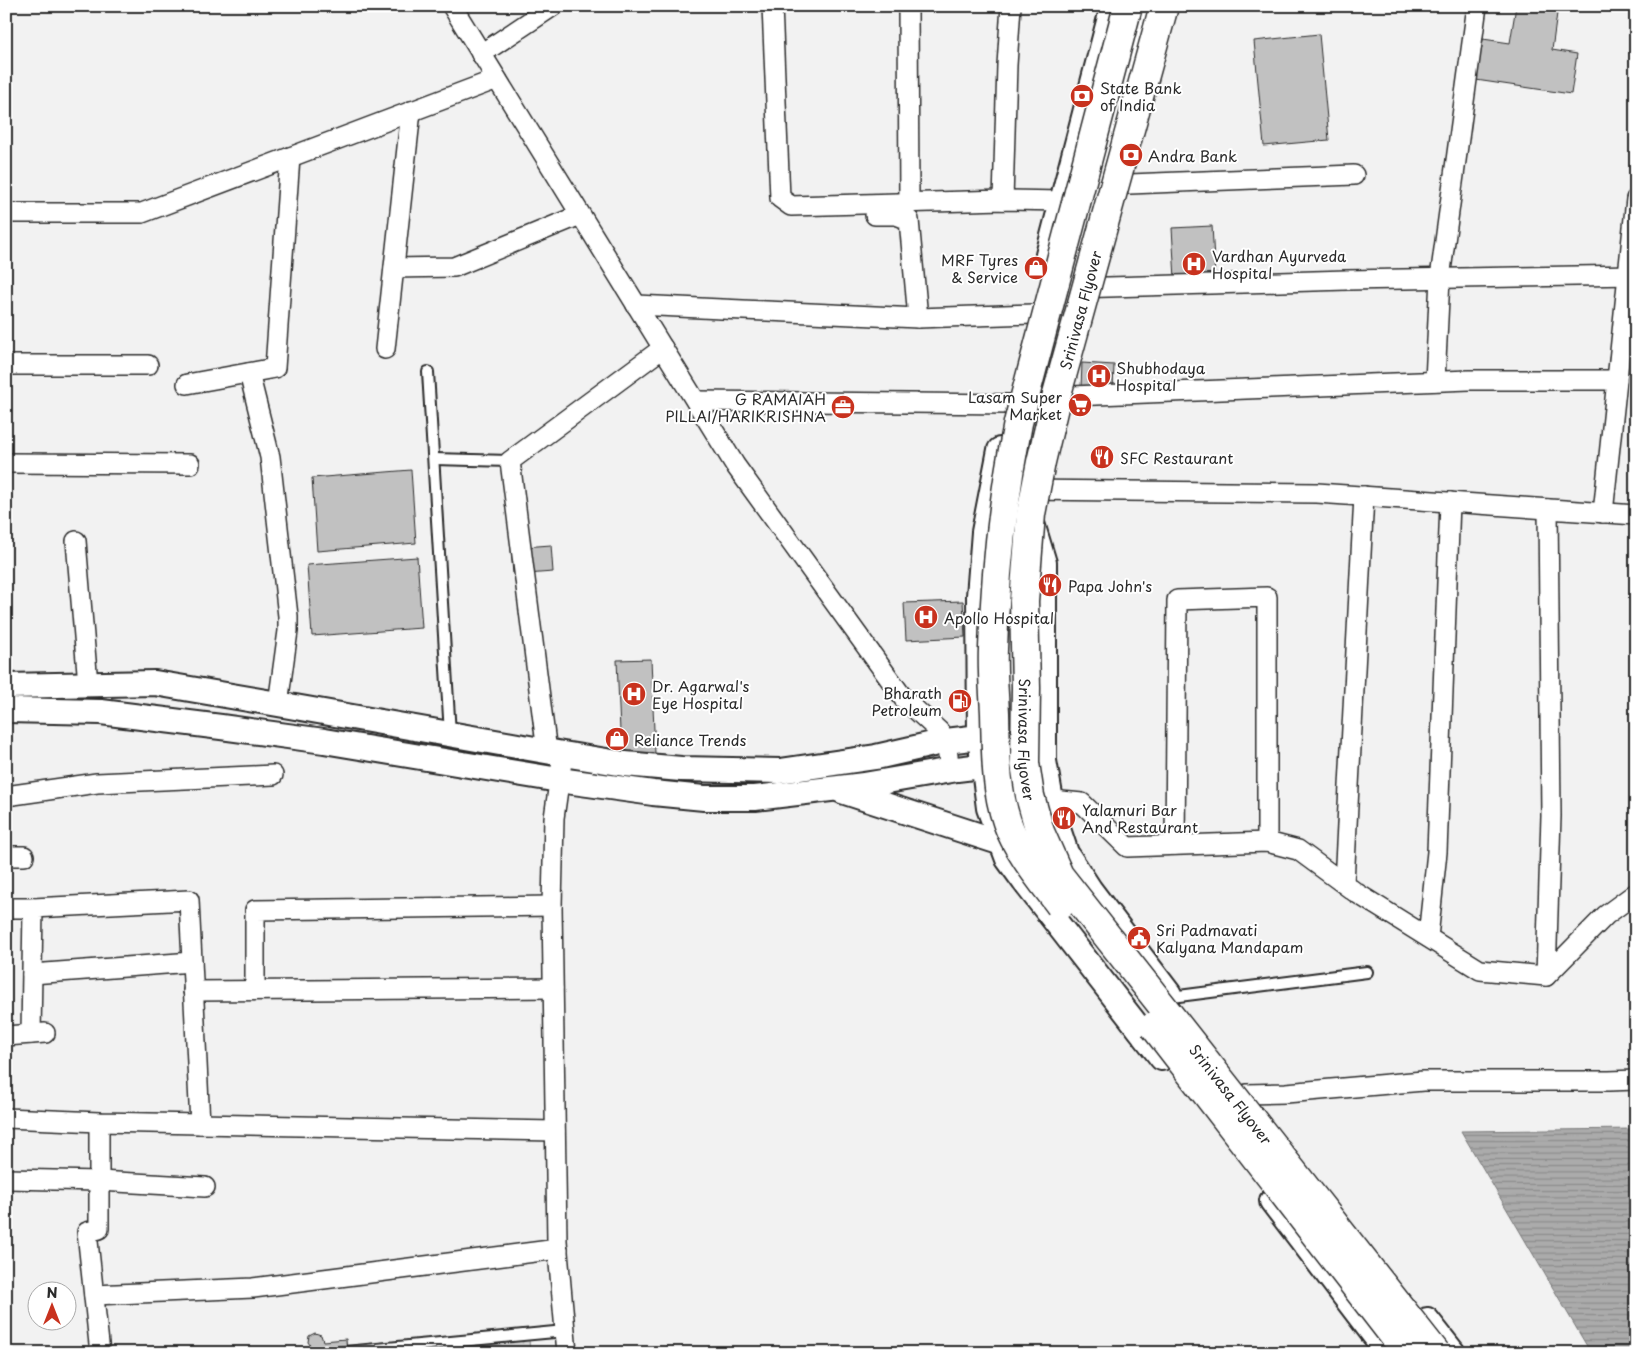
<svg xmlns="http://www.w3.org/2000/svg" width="1642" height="1359" viewBox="0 0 1642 1359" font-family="'Playpen Sans',sans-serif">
<defs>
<pattern id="grass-dots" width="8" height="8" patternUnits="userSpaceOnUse" patternTransform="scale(1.25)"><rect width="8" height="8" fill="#d5d5d5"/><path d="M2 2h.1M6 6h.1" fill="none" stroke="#b7b7b7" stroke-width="1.8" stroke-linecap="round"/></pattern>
<pattern id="water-rules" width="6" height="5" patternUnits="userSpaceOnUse" patternTransform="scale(1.25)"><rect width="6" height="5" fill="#ababab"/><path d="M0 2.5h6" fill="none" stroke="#8b8b8b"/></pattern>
</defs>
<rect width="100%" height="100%" fill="#f2f2f2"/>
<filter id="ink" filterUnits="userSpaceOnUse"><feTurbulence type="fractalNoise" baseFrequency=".02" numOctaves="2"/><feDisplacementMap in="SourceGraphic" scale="10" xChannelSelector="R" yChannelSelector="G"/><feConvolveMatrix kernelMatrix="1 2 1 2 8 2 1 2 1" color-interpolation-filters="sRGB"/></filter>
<g filter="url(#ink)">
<!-- grass -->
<path fill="url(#grass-dots)" stroke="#808080" d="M529 1340 530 1353H414V1350Z"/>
<!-- water -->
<path fill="url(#water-rules)" stroke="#787878" d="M1636 1129V1353H1591L1461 1131Z"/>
<!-- building -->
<g fill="#c1c1c1" stroke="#2b2b2b">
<path d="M1516 6H1558L1552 50 1577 54 1571 94 1476 80 1483 39 1510 43Z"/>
<path d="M1319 34 1329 140 1264 146 1254 41Z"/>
<path d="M1212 226 1215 277 1175 279 1172 228Z"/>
<path d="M1082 363 1114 365 1113 390 1081 388Z"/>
<path d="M411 470 416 543 317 551 312 478Z"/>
<path d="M551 545 553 572 513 575 511 548Z"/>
<path d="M417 557 422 628 312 636 307 565Z"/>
<path d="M963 601 965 637 906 640 904 603Z"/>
<path d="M651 659 655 754 621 755 617 660Z"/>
<path d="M315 1333 321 1335 323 1341 346 1339 347 1353H318L317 1348H312L308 1342 309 1336Z"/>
</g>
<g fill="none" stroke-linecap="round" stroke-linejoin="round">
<!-- service casing -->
<g stroke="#2b2b2b" stroke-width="14">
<g id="service">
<path d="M428 372 450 734"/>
<path d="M434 459 510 461"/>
<path d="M1171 997 1367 972"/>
<path d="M335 1353 565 1331"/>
</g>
</g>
<!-- minor casing -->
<g stroke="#2b2b2b" stroke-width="22">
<g id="minor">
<path d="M452 6 735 465 904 699 939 731 946 741 950 771"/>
<path d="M772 6 780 198 791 206 1003 200 1062 201"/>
<path d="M908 6 909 202"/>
<path d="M481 54 553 6"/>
<path d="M1105 185 1354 175"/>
<path d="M1003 200 1007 65 1011 6"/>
<path d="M6 213H142L497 79"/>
<path d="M875 215H896L909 220 918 318"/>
<path d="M394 268 454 267 580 215"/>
<path d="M1075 288 1347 280 1636 275"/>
<path d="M636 305 918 318 1033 314"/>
<path d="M385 349 411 111"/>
<path d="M6 365H148"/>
<path d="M249 373 270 457 288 616V631L278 704"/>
<path d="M1435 381 1440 278 1477 6"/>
<path d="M187 384 275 368 290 157"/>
<path d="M1047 397 1469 380H1617"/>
<path d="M696 401 1010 404"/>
<path d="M6 463 190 464"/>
<path d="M1023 490 1317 493 1636 515"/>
<path d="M1603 513 1636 199"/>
<path d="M76 541 88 684"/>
<path d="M547 752 510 461 663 348"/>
<path d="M563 754 554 818 552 906 557 1241 567 1353"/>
<path d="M6 796 97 783 273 775"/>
<path d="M1051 800 1082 803 1127 847 1267 842 1298 850 1355 892 1480 970 1546 976 1551 816 1548 509"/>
<path d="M1175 845 1177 600 1267 597V842"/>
<path d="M6 856H24"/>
<path d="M1344 883 1364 496"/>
<path d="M6 908H33"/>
<path d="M1428 937 1437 852 1450 502"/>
<path d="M32 974 192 962"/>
<path d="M1546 976 1606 915 1636 893"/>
<path d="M255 990V910L552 906"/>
<path d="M193 991 553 988"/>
<path d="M31 1034 33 908 189 900 200 1124"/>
<path d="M6 1036 45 1033"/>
<path d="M1247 1094 1286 1093 1423 1081H1609L1636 1080"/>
<path d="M6 1118 99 1122 555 1131"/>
<path d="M99 1122V1229L87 1232 100 1353"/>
<path d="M8 1179 99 1181 205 1187"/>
<path d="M94 1295 253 1288 558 1249"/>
</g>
</g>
<!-- tertiary casing -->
<g stroke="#2b2b2b" stroke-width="28">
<g id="tertiary">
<path d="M1048 255 1113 6"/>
<path d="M1054 355 1145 6"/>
<path d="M1038 419 1026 465 1022 490 1044 563V761L1054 817 1066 853 1090 890 1169 994"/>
<path d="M1000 450 984 532 979 596 980 737 989 808 1008 859 1024 881 1162 1058"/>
<path d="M6 686 155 683 278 704 563 754 625 764 681 769 780 771 876 757 946 741 980 737 1044 732"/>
<path d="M6 710 101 712 221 727 324 741 559 780 653 793 704 798H755L864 785 957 769 998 764"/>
<path d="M842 791 1002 843"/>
<path d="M1272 1201 1388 1353"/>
<path d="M1427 1320 1453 1353"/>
</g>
</g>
<!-- service -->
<use href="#service" stroke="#fff" stroke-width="10"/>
<!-- minor -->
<use href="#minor" stroke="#fff" stroke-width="19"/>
<!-- tertiary -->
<use href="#tertiary" stroke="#fff" stroke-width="24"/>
<!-- primary-bridge casing -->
<g stroke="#2b2b2b" stroke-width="31" stroke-linecap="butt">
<g id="primary-bridge">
<path id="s1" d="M1164 6 1057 394 1041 462 1031 514 1024 601 1026 688 1025 763 1030 796 1040 832 1059 875 1436 1353"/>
<path d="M1060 905C1042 881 1017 851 1007 822 995 787 996 750 995 713 994 692 992 670 993 649 995 573 1003 498 1018 423L1128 6"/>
<path d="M1154 1026 1407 1353"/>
</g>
</g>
<!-- primary-bridge -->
<use href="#primary-bridge" stroke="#fff" stroke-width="28"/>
</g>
</g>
<!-- icons -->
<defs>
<g id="bank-disc" transform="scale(1.25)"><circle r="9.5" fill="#c8321e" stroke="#fff"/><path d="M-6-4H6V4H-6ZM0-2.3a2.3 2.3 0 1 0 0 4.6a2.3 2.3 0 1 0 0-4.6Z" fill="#fff"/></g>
<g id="hospital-disc" transform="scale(1.25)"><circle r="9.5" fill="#c8321e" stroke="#fff"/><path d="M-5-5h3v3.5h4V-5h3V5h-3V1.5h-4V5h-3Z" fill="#fff"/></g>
<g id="shop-disc" transform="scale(1.25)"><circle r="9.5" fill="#c8321e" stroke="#fff"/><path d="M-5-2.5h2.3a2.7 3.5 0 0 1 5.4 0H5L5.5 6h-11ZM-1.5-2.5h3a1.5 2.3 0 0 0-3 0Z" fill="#fff"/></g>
<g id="supermarket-disc" transform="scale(1.25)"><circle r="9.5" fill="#c8321e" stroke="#fff"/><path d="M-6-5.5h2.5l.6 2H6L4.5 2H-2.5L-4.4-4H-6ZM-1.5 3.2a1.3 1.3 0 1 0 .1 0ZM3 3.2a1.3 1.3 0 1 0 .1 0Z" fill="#fff"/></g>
<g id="office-disc" transform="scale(1.25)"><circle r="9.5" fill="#c8321e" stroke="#fff"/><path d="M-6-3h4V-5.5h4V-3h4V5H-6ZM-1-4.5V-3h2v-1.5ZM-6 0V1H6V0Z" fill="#fff"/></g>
<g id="restaurant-disc" transform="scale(1.25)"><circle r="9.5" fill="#c8321e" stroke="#fff"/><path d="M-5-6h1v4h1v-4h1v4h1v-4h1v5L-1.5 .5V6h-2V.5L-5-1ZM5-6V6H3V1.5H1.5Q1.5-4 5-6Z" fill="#fff"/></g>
<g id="fuel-disc" transform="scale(1.25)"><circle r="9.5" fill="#c8321e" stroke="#fff"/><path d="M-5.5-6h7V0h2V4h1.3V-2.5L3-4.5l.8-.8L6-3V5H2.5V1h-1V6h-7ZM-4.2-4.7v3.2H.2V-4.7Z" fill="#fff"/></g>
<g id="civic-disc" transform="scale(1.25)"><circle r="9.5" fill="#c8321e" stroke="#fff"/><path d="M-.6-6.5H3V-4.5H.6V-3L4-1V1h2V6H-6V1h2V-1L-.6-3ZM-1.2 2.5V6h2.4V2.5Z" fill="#fff"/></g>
</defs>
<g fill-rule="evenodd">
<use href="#bank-disc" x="1082" y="96"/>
<use href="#bank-disc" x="1131" y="155"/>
<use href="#hospital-disc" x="1194" y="264"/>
<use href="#shop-disc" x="1036" y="268"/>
<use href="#hospital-disc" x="1099" y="376"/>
<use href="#supermarket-disc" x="1080" y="405"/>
<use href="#office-disc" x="843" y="407"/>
<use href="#restaurant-disc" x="1102" y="457"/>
<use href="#restaurant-disc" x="1050" y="585"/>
<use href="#hospital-disc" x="926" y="617"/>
<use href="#hospital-disc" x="634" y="694"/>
<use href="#fuel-disc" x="960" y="701"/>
<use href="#shop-disc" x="617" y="739"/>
<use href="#restaurant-disc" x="1064" y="818"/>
<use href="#civic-disc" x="1139" y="938"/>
</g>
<g text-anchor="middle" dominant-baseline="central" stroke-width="4" stroke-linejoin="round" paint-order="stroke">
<!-- poi labels -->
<g font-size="15" fill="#2b2b2b" stroke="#fff" text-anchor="start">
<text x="1100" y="87">State Bank<tspan x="1100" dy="17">of India</tspan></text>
<text x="1148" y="155">Andra Bank</text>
<text x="1212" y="255">Vardhan Ayurveda<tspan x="1212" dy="17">Hospital</tspan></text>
<text x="1018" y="259" text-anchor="end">MRF Tyres<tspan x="1018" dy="17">&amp; Service</tspan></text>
<text x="1116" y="367">Shubhodaya<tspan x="1116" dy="17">Hospital</tspan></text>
<text x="1062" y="396" text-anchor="end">Lasam Super<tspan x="1062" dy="17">Market</tspan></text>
<text x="826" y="398" text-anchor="end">G RAMAIAH<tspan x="826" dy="17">PILLAI/HARIKRISHNA</tspan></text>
<text x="1120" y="457">SFC Restaurant</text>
<text x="1068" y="585">Papa John's</text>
<text x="944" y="617">Apollo Hospital</text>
<text x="652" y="685">Dr. Agarwal's<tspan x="652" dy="17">Eye Hospital</tspan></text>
<text x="942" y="692" text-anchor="end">Bharath<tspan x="942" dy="17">Petroleum</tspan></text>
<text x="634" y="739">Reliance Trends</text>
<text x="1082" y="809">Yalamuri Bar<tspan x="1082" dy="17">And Restaurant</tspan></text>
<text x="1156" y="929">Sri Padmavati<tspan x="1156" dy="17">Kalyana Mandapam</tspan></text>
</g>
<!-- street labels -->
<g font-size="15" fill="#2b2b2b" stroke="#fff">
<text transform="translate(1080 310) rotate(-75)">Srinivasa Flyover</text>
<text stroke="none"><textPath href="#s1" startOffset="751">Srinivasa Flyover</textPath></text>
<text stroke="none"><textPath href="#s1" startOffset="1171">Srinivasa Flyover</textPath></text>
</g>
</g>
<!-- margin -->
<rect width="1642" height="1359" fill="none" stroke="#fff" stroke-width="25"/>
<rect x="12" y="12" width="1617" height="1334" fill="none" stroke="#2b2b2b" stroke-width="2" filter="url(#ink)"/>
<!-- north arrow -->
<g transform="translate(52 1306)"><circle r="24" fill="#ffffff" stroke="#aaaaaa"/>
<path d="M0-4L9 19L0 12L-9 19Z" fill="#c8321e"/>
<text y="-8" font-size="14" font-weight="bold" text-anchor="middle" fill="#2b2b2b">N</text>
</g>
</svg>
